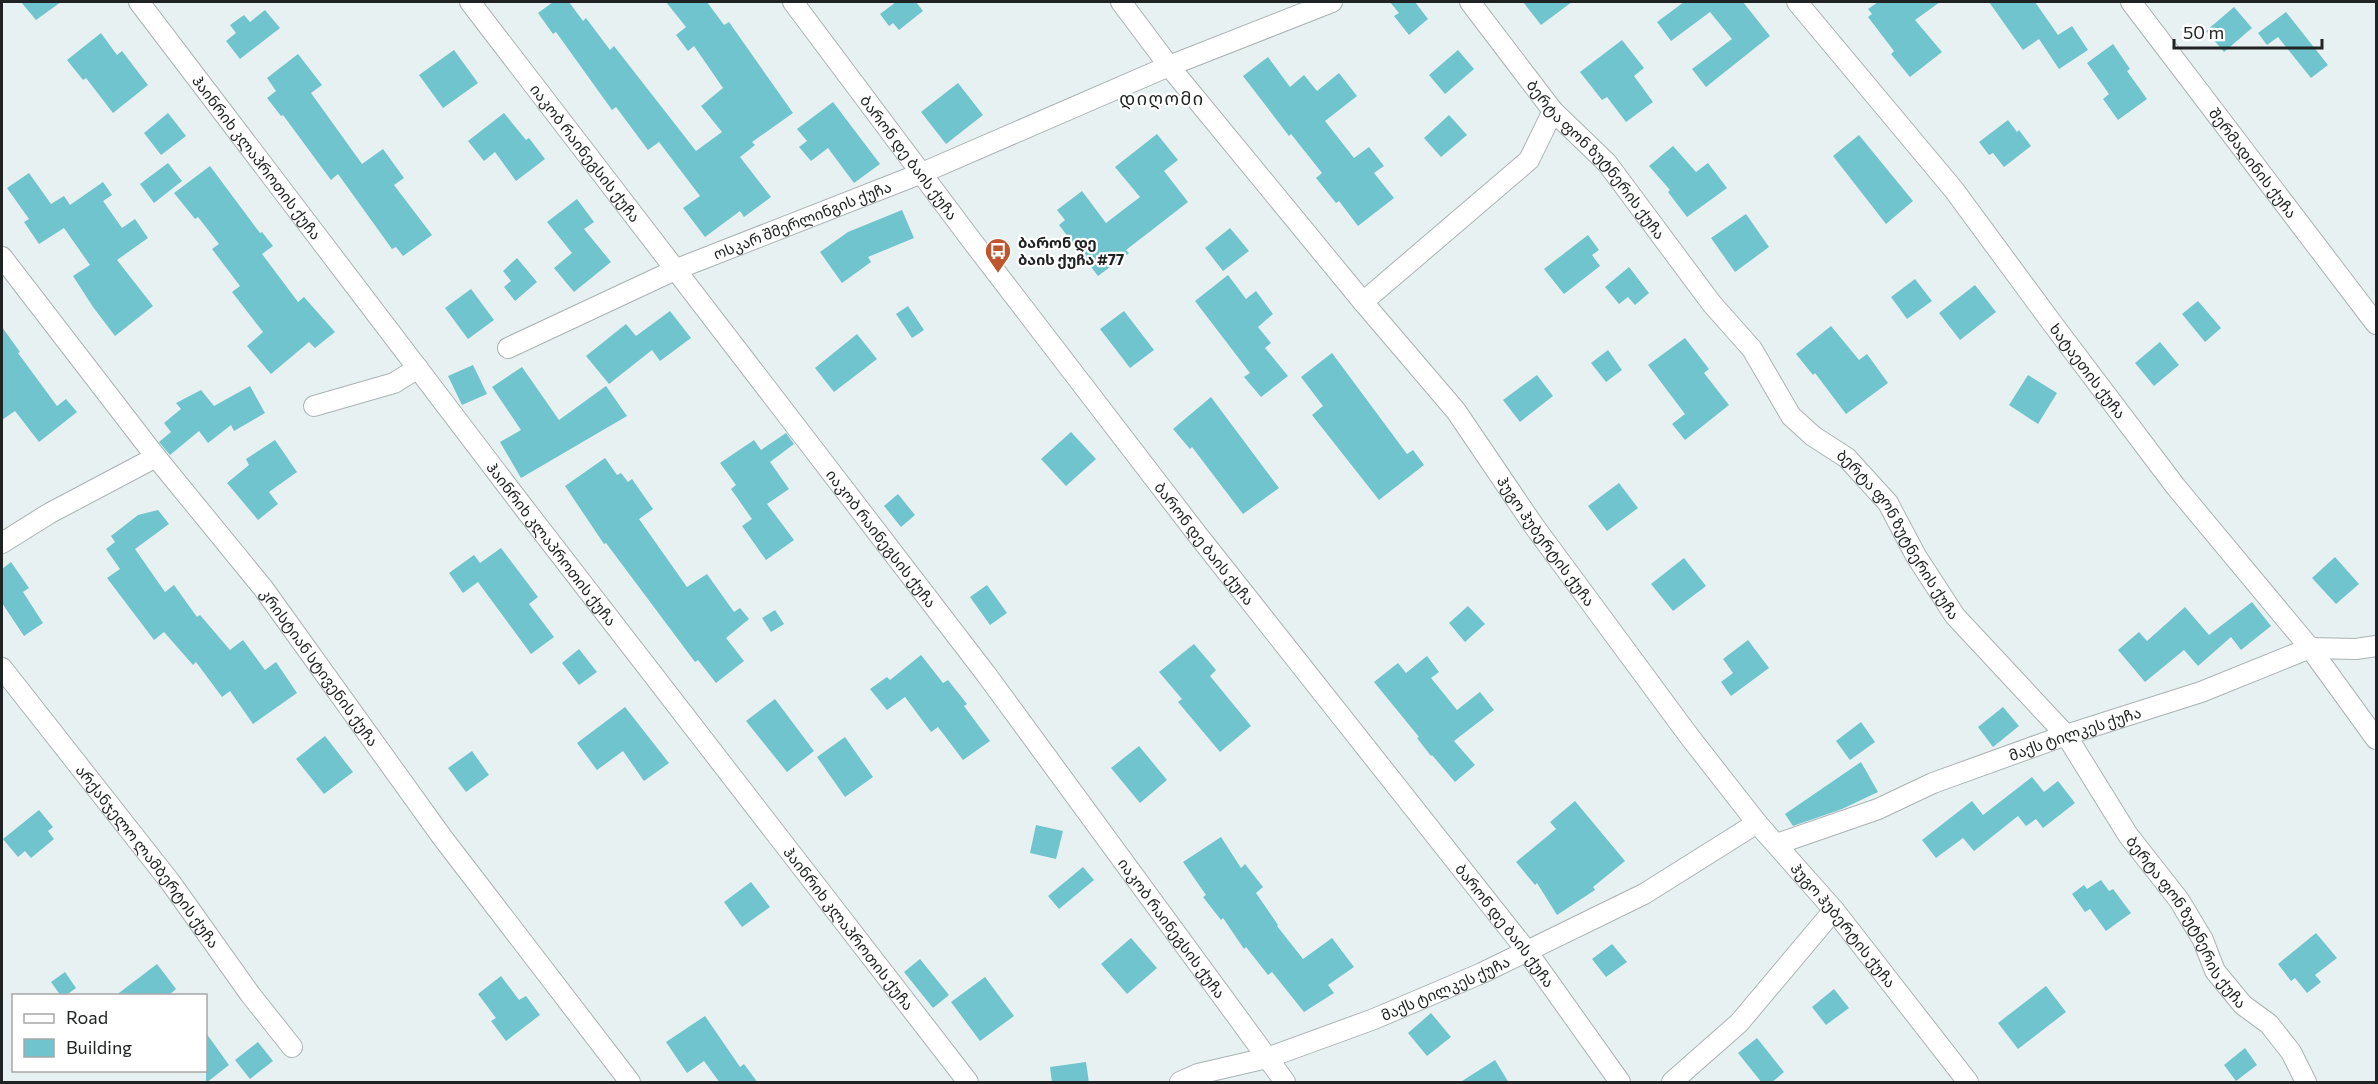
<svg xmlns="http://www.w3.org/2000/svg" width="2378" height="1084" viewBox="0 0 2378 1084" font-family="Commissioner,'Noto Sans Georgian',sans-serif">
<rect width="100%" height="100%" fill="#e8f1f2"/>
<!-- building -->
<g fill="#6fc4cd">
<path d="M21 2H61L36 20Z"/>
<path d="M553 2H569L583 21 586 18 610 50 614 46 696 151 722 132 701 106 723 88 694 46 688 51 676 35 686 27 666 2H707L724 25 729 22 793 113 752 142 755 145 740 157 771 197 744 217 740 211 705 237 683 208 700 196 659 142 648 150 616 107 612 110 556 32 553 34 538 13Z"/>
<path d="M896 2H916L923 11 899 30 893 23 889 26 880 14Z"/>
<path d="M1390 2H1415L1428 19 1409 35 1394 16 1399 13Z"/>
<path d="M1523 2H1572L1541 25Z"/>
<path d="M1684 2H1743L1770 36 1706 87 1692 69 1732 39 1710 12 1671 41 1657 22Z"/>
<path d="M1878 2H1940L1915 20 1942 52 1910 77 1891 54 1894 51 1868 17 1872 14 1868 9Z"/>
<path d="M1989 2H2035L2058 35 2072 26 2088 50 2059 69 2039 39 2023 50Z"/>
<path d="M2234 7 2252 28 2224 52 2206 31Z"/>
<path d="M265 10 280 28 240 59 226 41 236 33 230 25 244 15 250 22Z"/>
<path d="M2286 12 2328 65 2311 78 2278 37 2267 45 2258 33Z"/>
<path d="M101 33 117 55 122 51 148 85 113 113 86 78 83 80 67 60Z"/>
<path d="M1622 40 1644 68 1634 76 1653 102 1626 122 1607 97 1602 100 1580 72Z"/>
<path d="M2113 44 2130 69 2127 71 2147 99 2118 120 2103 99 2109 94 2087 63Z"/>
<path d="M454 50 478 83 443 108 419 75Z"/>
<path d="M1458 50 1474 69 1445 94 1429 75Z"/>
<path d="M298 54 322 85 311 93 362 164 383 149 404 178 394 185 432 235 403 256 396 247 392 249 338 174 331 180 283 115 281 116 267 98 276 91 267 78Z"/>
<path d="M1268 57 1290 87 1304 75 1317 91 1339 73 1357 96 1325 121 1354 158 1369 147 1384 166 1374 173 1394 198 1358 226 1339 201 1336 203 1316 178 1322 173 1291 134 1289 136 1243 76Z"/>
<path d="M958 83 983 115 946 144 921 112Z"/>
<path d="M833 102 880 164 854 183 828 148 811 161 799 147 807 141 797 129Z"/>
<path d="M168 113 186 136 161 155 144 133Z"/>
<path d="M504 113 526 140 529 138 545 159 516 181 495 152 484 161 468 141Z"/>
<path d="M1449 115 1467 135 1441 157 1424 138Z"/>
<path d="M2008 120 2017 132 2019 130 2031 146 2004 167 1993 153 1989 155 1979 142Z"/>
<path d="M1157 134 1178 160 1164 171 1188 202 1126 250 1129 253 1098 276 1059 225 1065 220 1057 210 1082 191 1106 223 1140 197 1115 167Z"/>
<path d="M1859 135 1913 201 1886 224 1833 156Z"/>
<path d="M1673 146 1696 172 1708 163 1727 188 1687 217 1668 192 1670 190 1649 166Z"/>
<path d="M168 163 182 181 154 203 140 184Z"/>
<path d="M210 166 260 233 262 232 273 246 262 254 298 302 304 297 335 332 315 348 309 342 271 374 247 346 263 332 232 292 240 286 212 249 219 244 198 217 195 219 174 193Z"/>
<path d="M29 173 51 204 64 196 70 205 103 182 112 195 103 201 122 228 135 219 148 238 117 260 153 306 115 336 93 307 73 276 90 265 64 228 39 244 24 222 29 219 7 188Z"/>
<path d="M577 199 594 222 584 229 611 262 574 292 554 268 572 253 547 222Z"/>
<path d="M902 210 914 238 868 257 871 262 842 283 820 252 848 232Z"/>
<path d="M1746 214 1769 247 1735 272 1711 238Z"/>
<path d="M1230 228 1249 251 1223 271 1205 248Z"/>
<path d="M1588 235 1599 250 1592 255 1600 266 1564 294 1544 269Z"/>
<path d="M517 258 537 282 515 301 504 287 511 281 503 271Z"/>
<path d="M1629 267 1649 293 1635 305 1628 297 1619 304 1605 287Z"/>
<path d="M1228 275 1246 299 1256 291 1273 314 1258 327 1271 343 1265 348 1288 376 1261 397 1244 377 1250 373 1195 301Z"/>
<path d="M1915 279 1932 301 1907 319 1891 297Z"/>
<path d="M1975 285 1996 312 1960 340 1939 313Z"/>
<path d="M471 289 494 320 468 339 445 308Z"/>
<path d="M2198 301 2221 328 2205 342 2182 314Z"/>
<path d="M908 306 924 330 912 338 896 314Z"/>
<path d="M670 311 691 338 660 361 652 350 609 384 586 356 626 324 636 336Z"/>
<path d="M1124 311 1154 350 1130 368 1100 329Z"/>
<path d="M1831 326 1859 360 1867 354 1888 383 1846 414 1815 373 1813 375 1796 354Z"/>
<path d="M2 327 20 352 18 353 57 406 66 399 77 412 39 442 15 411 2 420Z"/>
<path d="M857 334 877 359 834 392 815 368Z"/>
<path d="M1685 338 1709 369 1704 373 1729 405 1685 440 1672 424 1685 414 1648 365Z"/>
<path d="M2160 342 2179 365 2154 386 2135 363Z"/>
<path d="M1608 350 1622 370 1606 382 1591 363Z"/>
<path d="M1332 353 1407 454 1413 450 1424 465 1379 500 1312 415 1323 406 1301 377Z"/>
<path d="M473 365 487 394 462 405 448 376Z"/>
<path d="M522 367 559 420 606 386 627 416 521 478 500 442 521 430 492 387Z"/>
<path d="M1537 375 1553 396 1520 422 1503 400Z"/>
<path d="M2028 375 2057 393 2038 424 2009 405Z"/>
<path d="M250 386 265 413 234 431 231 425 208 443 199 431 170 455 159 442 171 432 164 423 181 409 176 403 201 390 214 406Z"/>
<path d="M1211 397 1279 488 1243 514 1192 447 1190 449 1173 429Z"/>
<path d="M1071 432 1096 459 1066 486 1041 459Z"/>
<path d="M786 433 794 444 770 462 789 489 767 504 794 540 766 560 742 526 752 519 731 489 736 485 720 463 754 440 761 450Z"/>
<path d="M275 440 297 472 269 492 278 504 258 520 227 483 249 465 246 459Z"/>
<path d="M605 458 617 475 621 473 628 482 632 479 653 509 639 519 687 587 707 574 734 612 740 608 749 619 726 638 744 661 716 683 698 660 695 662 606 543 604 544 565 486Z"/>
<path d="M1619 483 1638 508 1607 531 1588 506Z"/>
<path d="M898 494 915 515 901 527 884 506Z"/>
<path d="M158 510 169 524 135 549 165 592 174 585 197 617 200 615 230 650 243 640 265 670 276 662 297 693 253 724 230 691 222 697 196 662 193 665 164 632 154 640 107 578 120 569 106 549 115 542 111 536 138 515Z"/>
<path d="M501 548 538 597 529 604 554 637 531 654 478 582 463 593 449 573 474 555 480 563Z"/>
<path d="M2335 557 2359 584 2336 604 2312 578Z"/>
<path d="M1684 558 1706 586 1673 611 1651 584Z"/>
<path d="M11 562 29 588 23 592 43 623 24 636 2 603V569Z"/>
<path d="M987 585 1007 613 990 625 970 597Z"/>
<path d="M2252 602 2271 626 2241 650 2231 637 2198 666 2184 650 2145 682 2118 650 2139 632 2147 641 2185 607 2209 635Z"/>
<path d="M1468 606 1485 624 1465 642 1449 623Z"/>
<path d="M775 610 784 624 771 632 762 618Z"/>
<path d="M1748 640 1769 668 1731 696 1721 682 1733 673 1723 659Z"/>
<path d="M1194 644 1216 670 1210 676 1251 726 1220 752 1178 702 1182 699 1159 672Z"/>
<path d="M579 649 597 672 579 685 562 663Z"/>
<path d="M921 655 943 683 948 680 967 704 964 706 990 741 963 760 938 727 931 732 905 697 887 710 870 689 887 677 890 680Z"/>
<path d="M1427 656 1439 672 1431 678 1457 710 1480 692 1494 710 1454 741 1475 765 1455 782 1432 755 1431 756 1417 738 1419 737 1374 682 1398 663 1406 673Z"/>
<path d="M775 699 814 751 787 772 746 721Z"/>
<path d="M625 707 669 763 644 781 623 751 597 770 577 743Z"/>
<path d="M2003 707 2019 726 1993 747 1978 727Z"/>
<path d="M1861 722 1875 742 1850 760 1836 741Z"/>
<path d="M325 736 353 772 324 794 296 759Z"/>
<path d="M845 737 873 777 845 797 817 757Z"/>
<path d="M1139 746 1167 780 1140 803 1111 768Z"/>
<path d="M472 751 489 775 466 792 448 768Z"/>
<path d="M1861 762 1878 792 1842 809 1793 826 1785 814Z"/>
<path d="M2032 777 2044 792 2058 781 2075 803 2043 828 2036 819 2026 826 2018 816 1974 851 1963 838 1936 858 1922 840 1972 801 1983 815Z"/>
<path d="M1575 801 1625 861 1593 887 1595 890 1557 915 1537 883 1535 885 1516 862 1556 829 1550 822Z"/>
<path d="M39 810 53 827 48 831 54 839 31 858 25 851 18 857 3 839Z"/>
<path d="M1036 825 1063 831 1056 859 1030 853Z"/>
<path d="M1221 837 1241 868 1245 864 1263 887 1256 893 1278 925 1277 926 1303 959 1332 938 1354 967 1328 985 1334 993 1304 1012 1272 972 1268 975 1246 947 1244 949 1223 918 1221 920 1203 897 1206 895 1183 862Z"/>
<path d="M1083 867 1094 880 1059 909 1048 896Z"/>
<path d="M2101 880 2109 891 2113 889 2131 913 2106 931 2090 909 2085 912 2072 894 2084 885 2087 889Z"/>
<path d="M751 882 770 907 742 927 724 902Z"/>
<path d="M2316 933 2337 958 2315 975 2321 982 2307 993 2295 978 2291 981 2278 964Z"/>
<path d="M1131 938 1157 968 1127 994 1101 964Z"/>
<path d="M1612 944 1627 962 1606 977 1592 959Z"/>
<path d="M920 959 949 995 933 1008 904 972Z"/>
<path d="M157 964 176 989 168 996H115Z"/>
<path d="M65 972 76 988 65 996H61L51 982Z"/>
<path d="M501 976 519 1000 526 996 540 1015 506 1041 491 1021 496 1018 478 994Z"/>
<path d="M985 977 1014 1016 980 1041 951 1002Z"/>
<path d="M2046 986 2066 1012 2018 1049 1998 1023Z"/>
<path d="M1834 989 1849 1008 1826 1025 1812 1007Z"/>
<path d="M1431 1013 1451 1037 1427 1056 1408 1033Z"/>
<path d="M705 1016 740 1067 744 1064 758 1083H720L704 1061 687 1073 666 1042Z"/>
<path d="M206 1033 229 1065 206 1083Z"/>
<path d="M1757 1038 1784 1072 1771 1083H1762L1738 1053Z"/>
<path d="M258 1042 273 1061 250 1079 235 1060Z"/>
<path d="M2245 1048 2257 1065 2236 1081 2224 1065Z"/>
<path d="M1495 1060 1509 1083H1459Z"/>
<path d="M1086 1062 1089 1083H1052L1050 1067Z"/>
</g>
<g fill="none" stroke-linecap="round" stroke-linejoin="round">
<!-- street casing -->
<g stroke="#aab2b3" stroke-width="22">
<g id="street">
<path id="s1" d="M139 2 521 504 968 1082"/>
<path id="s2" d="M470 2 986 674 1285 1082"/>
<path id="s3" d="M793 2 969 237 1197 534 1526 950 1620 1082"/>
<path id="s4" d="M1121 2 1169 66 1363 302 1456 411 1534 526 1689 736 1757 823 1834 910 1968 1082"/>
<path id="s5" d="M1470 2 1553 111 1607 163 1712 304 1752 349 1791 416 1813 436 1847 458 1888 503 1916 556 1955 616 2066 735 2128 835 2179 900 2203 940 2215 971 2243 1005 2269 1024 2291 1052 2306 1082"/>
<path id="s6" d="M1797 2 1954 190 2052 323 2176 487 2310 648 2376 739"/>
<path id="s7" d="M2131 2 2376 324"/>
<path id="s8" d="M2 257 156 457 263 588 442 837 630 1082"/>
<path d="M1363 302 1529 160 1553 111"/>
<path id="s9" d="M508 348 677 269 922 173 1169 66 1332 2"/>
<path d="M314 406 394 383 418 368"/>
<path d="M2 543 50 513 156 457"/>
<path id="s10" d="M2 668 171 883 250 994 292 1047"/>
<path id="s11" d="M1777 844 1878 809 1933 783 2066 735 2201 692 2310 648 2356 649 2376 646"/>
<path id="s12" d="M1180 1082 1198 1074 1267 1058 1374 1019 1482 973 1644 894 1757 823"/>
<path d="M1672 1082 1739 1023 1834 910"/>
</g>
</g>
<!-- street -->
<use href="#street" stroke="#fff" stroke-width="20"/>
</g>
<!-- icons -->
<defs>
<g id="bus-pin" transform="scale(1.35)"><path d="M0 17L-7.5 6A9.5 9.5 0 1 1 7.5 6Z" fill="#be572d" stroke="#fff"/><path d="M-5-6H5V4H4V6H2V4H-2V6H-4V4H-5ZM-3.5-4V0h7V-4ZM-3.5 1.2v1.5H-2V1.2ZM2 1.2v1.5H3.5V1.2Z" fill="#fff"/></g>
</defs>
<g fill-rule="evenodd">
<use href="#bus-pin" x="998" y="251"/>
</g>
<g text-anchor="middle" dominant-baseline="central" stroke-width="4.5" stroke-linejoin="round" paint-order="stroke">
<!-- street labels -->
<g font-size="15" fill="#202323" stroke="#fff">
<text stroke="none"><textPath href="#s2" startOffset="190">იაკობ რაინეგსის ქუჩა</textPath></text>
<text stroke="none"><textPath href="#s1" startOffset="195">ჰაინრიხ კლაპროთის ქუჩა</textPath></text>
<text stroke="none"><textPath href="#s3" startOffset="194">ბარონ დე ბაის ქუჩა</textPath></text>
<text stroke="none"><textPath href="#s5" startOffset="202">ბერტა ფონ ზუტნერის ქუჩა</textPath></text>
<text stroke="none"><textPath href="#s7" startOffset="202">შერმადინის ქუჩა</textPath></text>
<text stroke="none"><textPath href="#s9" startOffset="321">ოსკარ შმერლინგის ქუჩა</textPath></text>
<text stroke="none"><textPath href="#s6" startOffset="470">ხატაეთის ქუჩა</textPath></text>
<text stroke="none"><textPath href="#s5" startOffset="688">ბერტა ფონ ზუტნერის ქუჩა</textPath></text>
<text stroke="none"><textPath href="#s2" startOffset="676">იაკობ რაინეგსის ქუჩა</textPath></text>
<text stroke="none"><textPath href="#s4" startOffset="687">ჰუგო ჰუბერტის ქუჩა</textPath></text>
<text stroke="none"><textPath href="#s3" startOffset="680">ბარონ დე ბაის ქუჩა</textPath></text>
<text stroke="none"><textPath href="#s1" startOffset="681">ჰაინრიხ კლაპროთის ქუჩა</textPath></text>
<text stroke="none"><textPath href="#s8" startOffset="519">კრისტიან სტივენის ქუჩა</textPath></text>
<text stroke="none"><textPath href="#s11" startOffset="318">მაქს ტილკეს ქუჩა</textPath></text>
<text stroke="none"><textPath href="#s10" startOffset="238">არქანჯელო ლამბერტის ქუჩა</textPath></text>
<text stroke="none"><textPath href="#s5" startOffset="1174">ბერტა ფონ ზუტნერის ქუჩა</textPath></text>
<text stroke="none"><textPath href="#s4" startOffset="1173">ჰუგო ჰუბერტის ქუჩა</textPath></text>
<text stroke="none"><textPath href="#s3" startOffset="1166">ბარონ დე ბაის ქუჩა</textPath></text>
<text stroke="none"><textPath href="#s1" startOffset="1167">ჰაინრიხ კლაპროთის ქუჩა</textPath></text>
<text stroke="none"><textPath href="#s2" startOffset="1162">იაკობ რაინეგსის ქუჩა</textPath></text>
<text stroke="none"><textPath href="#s12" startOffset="282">მაქს ტილკეს ქუჩა</textPath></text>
</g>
<!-- poi labels -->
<g font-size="15" font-weight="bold" fill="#202323" stroke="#fff" text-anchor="start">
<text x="1018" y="242">ბარონ დე<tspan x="1018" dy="17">ბაის ქუჩა #77</tspan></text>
</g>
<!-- quarter labels -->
<g font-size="18" letter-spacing="1.5" fill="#202323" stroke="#fff">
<text x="1162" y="98">დიღომი</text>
</g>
</g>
<!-- border -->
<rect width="2378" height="1084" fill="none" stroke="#202323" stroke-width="6"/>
<!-- legend -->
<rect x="12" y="994" width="195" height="78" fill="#ffffff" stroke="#a6a7a7" stroke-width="1.5"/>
<rect x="24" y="1014" width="30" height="9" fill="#ffffff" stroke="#a6a7a7" stroke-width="1.5"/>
<text x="66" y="1024" font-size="18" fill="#202323">Road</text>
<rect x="24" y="1039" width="30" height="18" fill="#6fc4cd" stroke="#a6a7a7" stroke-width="1.5"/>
<text x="66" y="1054" font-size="18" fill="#202323">Building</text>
<!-- scale -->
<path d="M2174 39v9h148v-9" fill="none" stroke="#202323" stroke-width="3"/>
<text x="2183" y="39" font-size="18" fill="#202323" stroke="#ffffff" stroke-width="4.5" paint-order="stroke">50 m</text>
</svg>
